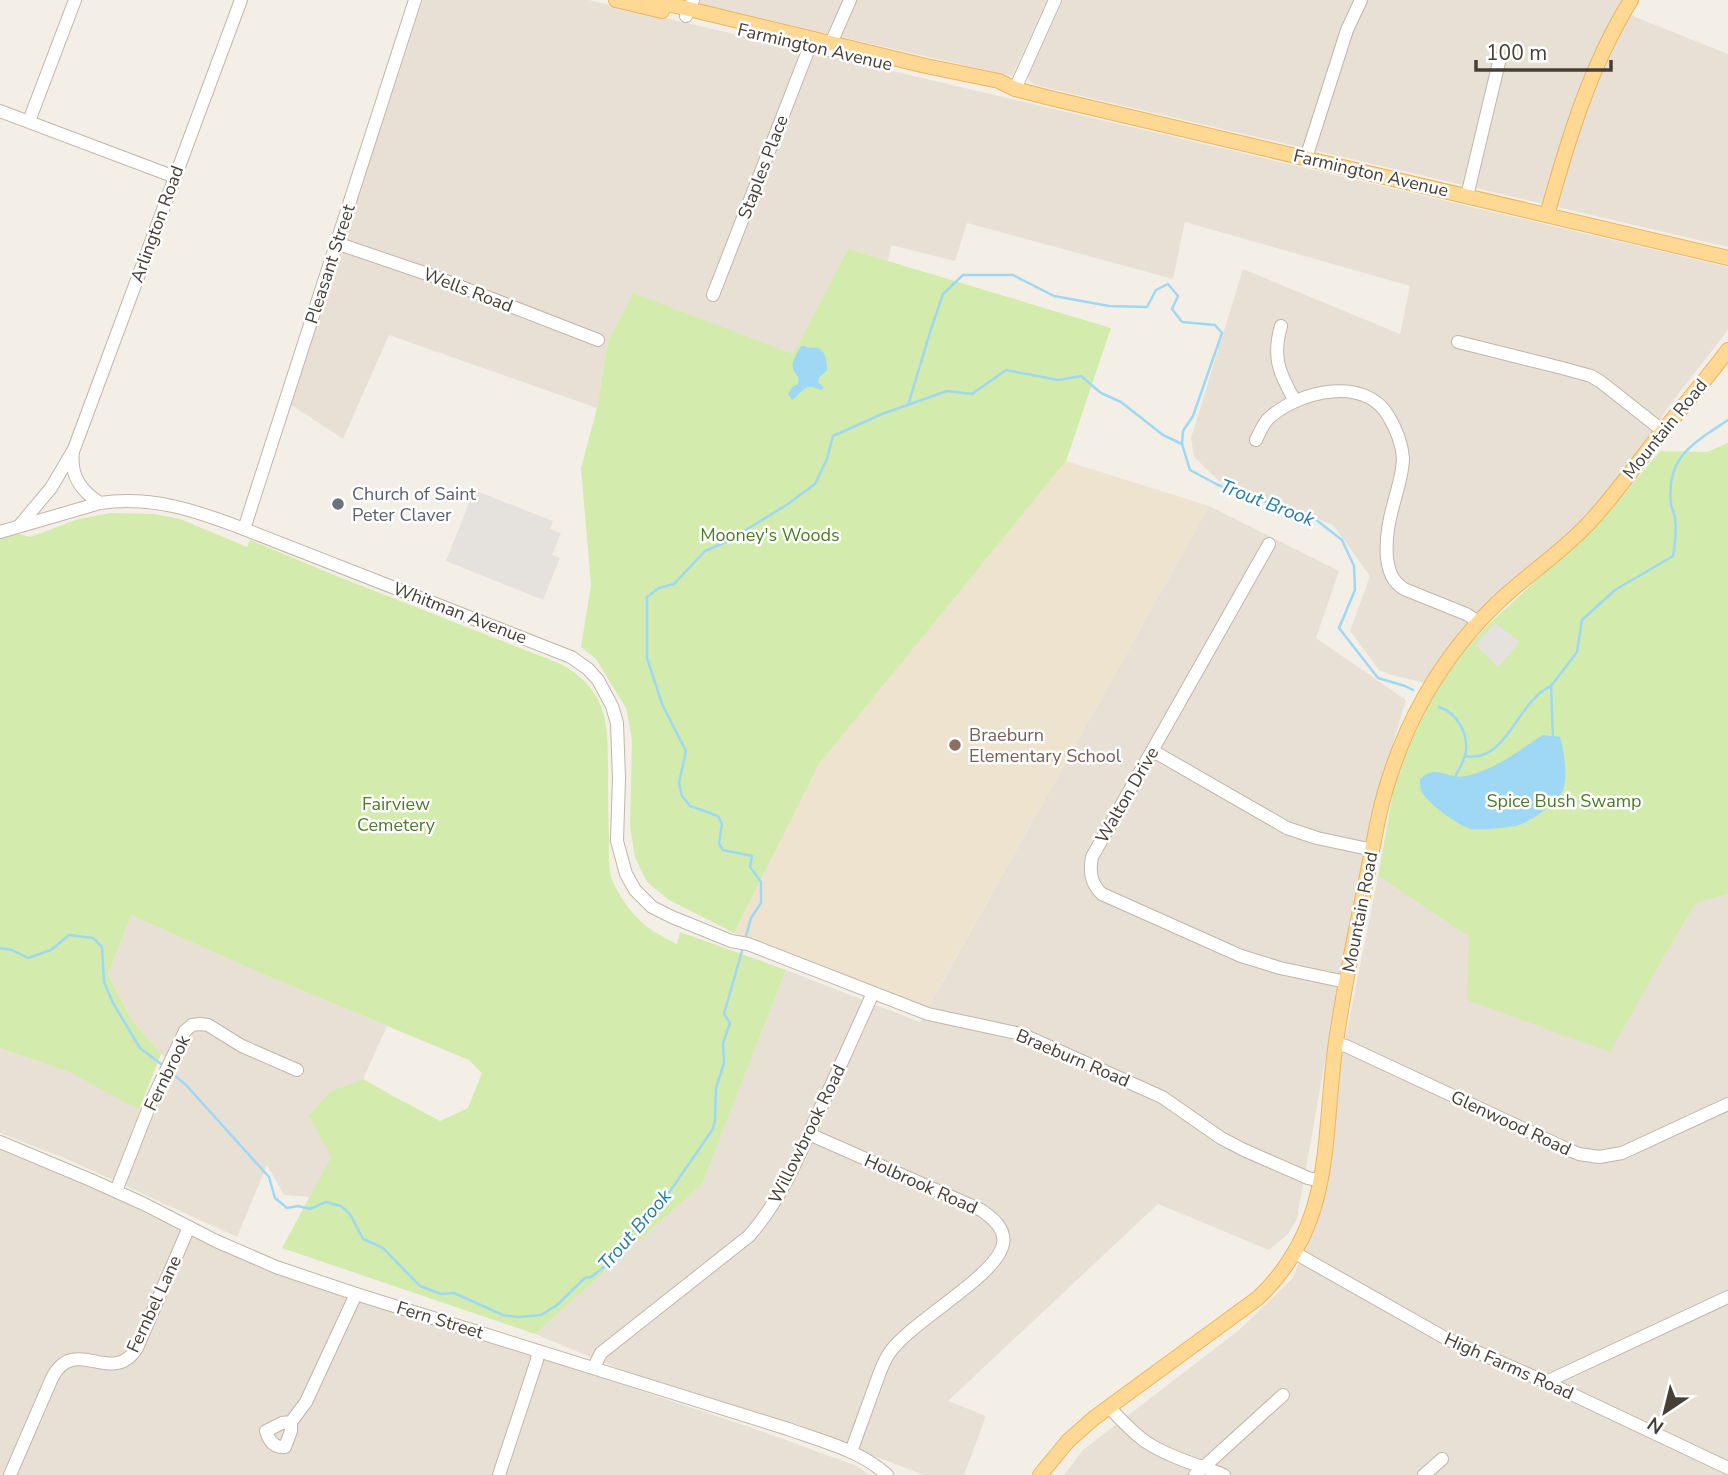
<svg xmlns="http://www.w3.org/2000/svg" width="1728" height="1475" viewBox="0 0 1728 1475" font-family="'Nunito Sans',sans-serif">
<rect width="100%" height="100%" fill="#f4efe6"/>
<!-- residential -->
<g fill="#e8e0d4">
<path d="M423 0H589L1728 267V330L1666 410 1648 440 1613 485 1567 535 1498 594 1425 683 1392 675 1379 670 1350 631 1370 576 1333 525 1219 481 1194 457 1191 438 1243 269 1400 334 1410 286 1185 222 1173 279 967 223 955 261 891 245 888 261 848 249 793 355 633 294 608 341 597 408 389 335 343 439 290 404Z"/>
<path d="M678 0H1047L1012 76Z"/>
<path d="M1063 0H1623L1618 10 1728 54V247L1035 85 1029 80V75Z"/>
<path d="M1209 506 1339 571 1316 638 1406 700 1377 797 1334 1010 1297 1219 1288 1234 1269 1250 1158 1204 948 1401 986 1416 964 1475H924L775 1418 622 1370 535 1334 702 1184 786 970 920 1022Z"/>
<path d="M1378 876 1469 937 1660 963 1696 903 1728 894V1475H1064L1083 1450 1239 1330 1292 1279 1321 1209 1328 1179 1340 1065Z"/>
<path d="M131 915 260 973 387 1026 363 1079 331 1091V1157L310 1197 284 1195 267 1165 237 1237 69 1160 0 1133V1048L71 1073 153 1117 177 1066 161 1054 132 1020 108 975Z"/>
<path d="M0 1149 89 1185 229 1254 276 1274 558 1363 752 1428 857 1466 869 1475H0Z"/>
</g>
<!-- education -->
<path fill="#eee3cf" d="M1066 461 1209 506 927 1009 734 933 819 764Z"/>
<!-- green -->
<g fill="#d3ebac">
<path d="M848 249 1111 328 1066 461 819 764 734 933 669 900 647 882 635 857 630 827 632 740 626 708 596 659 581 647 591 585 581 468 597 408 608 341 633 293 793 354Z"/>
<path d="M1728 443V894L1696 903 1660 963 1610 1052 1467 1000 1469 937 1378 876 1397 771 1434 694 1463 652 1488 625 1591 530 1627 491 1660 451 1707 452Z"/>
<path d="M111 513 154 514 180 519 247 547 250 540 339 577 561 664C607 690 608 721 608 769 608 793 608 816 609 839 609 851 608 872 613 882 621 900 637 921 653 931 661 936 669 940 677 944L680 932 786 970 702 1184 535 1334 282 1248 331 1157 309 1116 331 1091 363 1079 393 1096 440 1121 468 1108 482 1073 469 1060 260 973 131 915 108 975 132 1020 161 1054 139 1110 71 1073 0 1048V537L16 533 30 537 79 519Z"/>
</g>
<!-- parking -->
<g fill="#e5e2de">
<path d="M474 490 553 521 550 529 561 533 552 555 560 558 543 600 446 561Z"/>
<path d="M1495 623 1520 642 1498 667 1475 645Z"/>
</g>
<!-- water -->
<g fill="#9ed8f4">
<path d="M801 346H805L808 348C824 345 827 356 827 370L819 378 818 382 824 388 821 390C804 382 804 391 792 400L788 394 792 387 798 384C800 373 795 377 793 368 791 361 798 352 801 346Z"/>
<path d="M1543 735 1560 737C1564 748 1568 779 1563 790 1558 803 1529 823 1516 826 1507 828 1481 830 1472 829 1461 828 1424 801 1421 790 1420 789 1420 780 1420 779 1436 763 1448 780 1466 776 1495 770 1519 750 1543 735Z"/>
</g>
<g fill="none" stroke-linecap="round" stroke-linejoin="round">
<!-- stream -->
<g stroke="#9ed8f4" stroke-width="2.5">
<path d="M909 402 931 329 943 294 963 275H1013L1054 296 1109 306 1147 307 1156 290 1168 284 1178 296 1172 309 1182 322 1215 325 1222 333 1193 416 1183 431 1182 444"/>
<path d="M1439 707C1457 713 1468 733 1466 751 1465 761 1459 768 1455 777"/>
<path d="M1553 738 1551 686 1577 652 1582 620 1615 590 1673 556C1675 544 1677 531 1675 519 1675 513 1671 508 1671 503 1666 456 1694 443 1728 420"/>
<path d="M1465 756C1507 764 1517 701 1551 686"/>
<path d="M746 936 751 918 761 903V882L750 867 752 856 723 850 719 844 722 824 718 816 690 806 682 796 679 783 686 751 662 704 647 658V597L659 588 674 584 705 551 728 541 788 504 815 484 827 459 833 436 882 414 947 391 972 394 1006 370 1058 380 1081 376 1101 393 1121 402 1163 435 1182 444 1190 470 1218 485 1315 519 1342 540 1354 566 1355 590 1339 628 1378 678 1405 686 1413 690"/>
<path d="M0 948 12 950 28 958 51 950 69 935 93 938 102 947 104 982 113 1003 140 1048 161 1064"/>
<path d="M173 1074 186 1085 269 1177 275 1198 287 1208 298 1206 310 1209 326 1202 341 1206 350 1214 363 1239 383 1248 420 1286 441 1294 454 1293 503 1315 518 1317 541 1315 557 1305 585 1278 591 1277 612 1261 622 1241 657 1210 713 1129 715 1120 716 1088 724 1063 723 1043 730 1023 724 1014 742 951"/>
</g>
<!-- minor casing -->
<g stroke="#c0b6a8" stroke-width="14">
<g id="minor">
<path d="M686 16 693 0"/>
<path d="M828 50 850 0"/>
<path d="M1015 89 1055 0"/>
<path d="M0 111 175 177"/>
<path d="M29 121 75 0"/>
<path d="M1306 158 1347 30 1361 0"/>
<path d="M1467 196 1500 58"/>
<path d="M336 243 433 276 598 340"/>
<path d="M713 295 813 38"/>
<path d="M1281 326C1272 357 1279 373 1295 401"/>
<path d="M1458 342 1562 368 1591 376 1601 382 1663 431"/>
<path d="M1256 440C1260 432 1263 423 1270 417 1300 391 1365 375 1389 417 1396 429 1402 445 1403 458 1403 471 1399 483 1396 495 1390 516 1385 536 1387 558 1389 572 1392 581 1404 589L1466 614 1479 622"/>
<path d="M73 452C70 476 81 491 100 503"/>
<path d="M19 526 51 488 74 449 241 0"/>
<path d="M244 529 415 0"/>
<path d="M0 532 100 503C151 495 197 511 244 529L571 657 588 669 598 680 612 706 617 723 619 778 617 841 626 874 635 890 652 907 672 917 731 941 748 944 928 1014 1021 1034 1162 1097 1221 1138 1244 1150 1308 1178 1321 1181"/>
<path d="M1269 544 1092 857C1089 872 1091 884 1102 894L1241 956 1280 968 1346 982"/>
<path d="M1153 751 1287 828 1317 838 1373 850"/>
<path d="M1336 1044 1346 1046 1567 1149 1579 1154 1599 1157 1622 1153 1728 1104"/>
<path d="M809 1134 981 1210C993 1218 1006 1229 1003 1244 997 1276 913 1320 890 1352 882 1363 878 1378 873 1391 866 1411 858 1432 851 1452"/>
<path d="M0 1142 93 1181 144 1204 216 1241 276 1267 356 1294 788 1429C821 1441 860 1450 887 1475"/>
<path d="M116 1191 151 1102 185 1031 192 1025 200 1024 208 1025 242 1046 297 1070"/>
<path d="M1295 1253 1447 1339 1546 1382 1728 1468"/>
<path d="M594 1367 601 1353 749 1236C779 1202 797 1161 815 1120 835 1078 854 1035 873 993"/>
<path d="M1546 1382 1728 1297"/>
<path d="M1109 1407C1120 1419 1132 1432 1146 1442 1169 1457 1198 1465 1224 1475"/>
<path d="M291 1422V1431L285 1447C274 1448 269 1441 266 1431L282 1423 291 1422 306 1402 356 1294"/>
<path d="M10 1475 52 1378C75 1333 112 1388 137 1348L189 1227"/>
<path d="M499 1475 537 1360 538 1351"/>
<path d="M1195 1475 1283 1395"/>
<path d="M1424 1475 1442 1459"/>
</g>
</g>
<!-- major casing -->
<g stroke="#ebb55d" stroke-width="16">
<g id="major">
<path d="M616 0 662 11"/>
<path d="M651 0 926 66 999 81 1015 89 1050 98 1728 258"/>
<path d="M1547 215C1568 140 1590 66 1631 0"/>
<path d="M1040 1475 1068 1441 1094 1418 1258 1298C1336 1224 1322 1138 1336 1042 1343 993 1353 944 1363 896 1368 871 1373 845 1378 820 1397 733 1440 654 1507 594 1533 571 1562 551 1586 526 1614 497 1637 463 1662 432 1684 405 1707 378 1728 350"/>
</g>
</g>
<!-- minor -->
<use href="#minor" stroke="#fff" stroke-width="12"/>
<!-- major -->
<use href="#major" stroke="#ffd894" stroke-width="14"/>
</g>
<!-- markers -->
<circle fill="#6b7280" stroke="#fff" stroke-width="2.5" cx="338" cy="504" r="7"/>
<circle fill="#8d6e63" stroke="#fff" stroke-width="2.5" cx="955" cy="745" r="7"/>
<g text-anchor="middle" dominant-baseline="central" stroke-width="5" stroke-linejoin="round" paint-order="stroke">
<!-- street labels -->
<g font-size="18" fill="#473f35" stroke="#fff">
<text transform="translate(815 47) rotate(13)">Farmington Avenue</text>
<text transform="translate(763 167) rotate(-69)">Staples Place</text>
<text transform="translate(1371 173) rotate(13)">Farmington Avenue</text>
<text transform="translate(157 224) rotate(-70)">Arlington Road</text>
<text transform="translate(330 264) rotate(-72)">Pleasant Street</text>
<text transform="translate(468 290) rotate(21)">Wells Road</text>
<text transform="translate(1665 429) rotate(-51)">Mountain Road</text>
<text transform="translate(460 613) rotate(21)">Whitman Avenue</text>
<text transform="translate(1127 795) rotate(-60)">Walton Drive</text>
<text transform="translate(1360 912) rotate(-79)">Mountain Road</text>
<text transform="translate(1073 1058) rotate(23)">Braeburn Road</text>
<text transform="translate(167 1073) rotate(-64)">Fernbrook</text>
<text transform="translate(1511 1123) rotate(25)">Glenwood Road</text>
<text transform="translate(807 1134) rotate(-64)">Willowbrook Road</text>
<text transform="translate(921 1184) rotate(24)">Holbrook Road</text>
<text transform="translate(154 1304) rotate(-65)">Fernbel Lane</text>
<text transform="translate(440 1320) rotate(17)">Fern Street</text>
<text transform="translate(1509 1366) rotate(24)">High Farms Road</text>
</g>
<!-- worship labels -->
<g font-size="18" fill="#5b616d" stroke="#fff" text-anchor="start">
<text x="352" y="494">Church of Saint<tspan x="352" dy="21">Peter Claver</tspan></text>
</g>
<!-- park labels -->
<g font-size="18" fill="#4c7c24" stroke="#fff">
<text x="770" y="535">Mooney's Woods</text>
<text x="1564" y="801">Spice Bush Swamp</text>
<text x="396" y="804">Fairview<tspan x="396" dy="21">Cemetery</tspan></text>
</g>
<!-- education labels -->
<g font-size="18" fill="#785e54" stroke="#fff" text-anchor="start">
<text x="969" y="735">Braeburn<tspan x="969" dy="21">Elementary School</tspan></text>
</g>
<!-- water labels -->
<g font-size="19" font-style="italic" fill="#257ba8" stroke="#fff">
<text transform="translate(1267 503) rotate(21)">Trout Brook</text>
<text transform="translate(635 1230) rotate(-49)">Trout Brook</text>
</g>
</g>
<!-- north arrow -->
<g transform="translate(1665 1412) rotate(215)" stroke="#ffffff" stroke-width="5" paint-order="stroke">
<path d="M0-5L12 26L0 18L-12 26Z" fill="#473f35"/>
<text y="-10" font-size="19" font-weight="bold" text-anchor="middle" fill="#473f35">N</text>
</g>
<!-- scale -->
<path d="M1476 60v10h135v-10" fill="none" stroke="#473f35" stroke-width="3.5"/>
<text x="1486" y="60" font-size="21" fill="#473f35" stroke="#ffffff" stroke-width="5" paint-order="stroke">100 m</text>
</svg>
